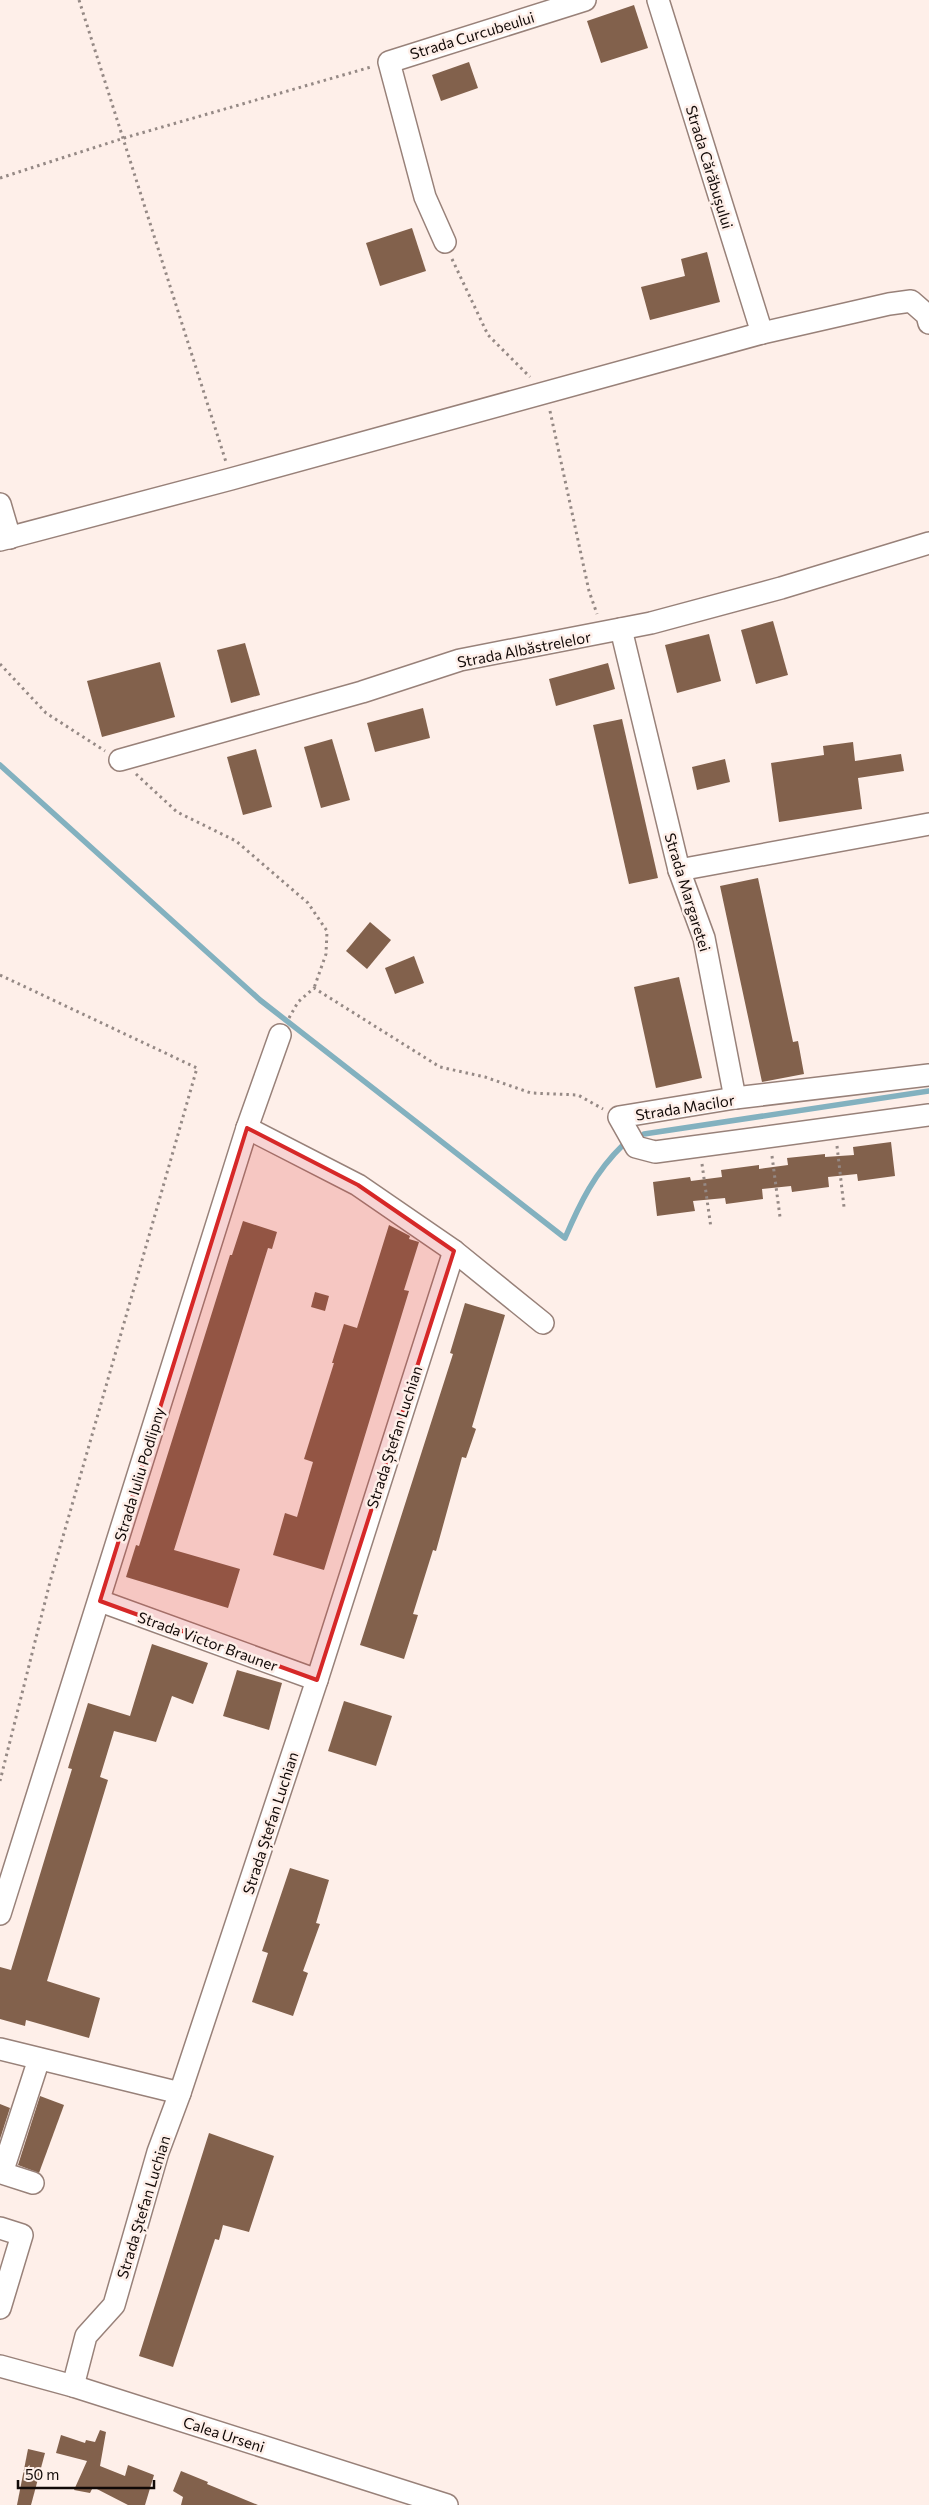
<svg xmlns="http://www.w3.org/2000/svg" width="929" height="2505" viewBox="0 0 929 2505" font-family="Commissioner,sans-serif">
<rect width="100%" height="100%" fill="#feefe9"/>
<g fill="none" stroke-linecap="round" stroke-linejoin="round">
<!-- stream -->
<g stroke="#83b1bf" stroke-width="5.5">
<path d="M0 765 260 1000 565 1238C580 1203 595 1172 623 1145"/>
<path d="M644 1134 929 1091"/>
</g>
</g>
<!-- building -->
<g fill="#82614c">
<path d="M634 5 648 48 601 63 587 21Z"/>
<path d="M469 62 478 88 441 101 432 75Z"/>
<path d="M412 228 426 271 380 286 366 243Z"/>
<path d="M707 252 720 302 650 320 641 287 685 276 681 259Z"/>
<path d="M773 621 788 675 756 684 741 630Z"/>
<path d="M709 634 721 681 677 693 665 645Z"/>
<path d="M245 643 260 695 231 703 217 650Z"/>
<path d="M160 662 175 717 102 737 87 681Z"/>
<path d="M608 663 615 689 556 706 549 679Z"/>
<path d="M423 708 430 738 375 752 367 723Z"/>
<path d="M622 719 658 878 629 884 593 725Z"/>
<path d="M332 739 350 800 321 808 304 747Z"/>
<path d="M853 742 855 761 901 754 904 771 858 778 862 809 779 822 771 763 824 755 823 746Z"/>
<path d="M256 749 272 807 243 815 227 757Z"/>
<path d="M725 759 730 782 697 790 692 767Z"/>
<path d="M758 878 793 1042 798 1041 804 1074 762 1082 720 886Z"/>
<path d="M370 922 391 940 367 969 346 951Z"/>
<path d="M414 956 424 983 395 994 385 968Z"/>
<path d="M679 977 702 1078 656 1088 634 987Z"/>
<path d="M891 1142 895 1176 858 1181 857 1174 828 1177 829 1187 792 1192 791 1186 762 1189 763 1199 726 1204 725 1198 693 1201 695 1211 657 1216 653 1182 690 1177 691 1181 722 1177 721 1170 759 1165V1169L788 1165 787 1158 825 1154V1157L854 1155 853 1147Z"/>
<path d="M243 1221 277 1232 272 1249 268 1248 174 1550 240 1569 228 1608 126 1577 136 1545 139 1546 230 1255H232Z"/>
<path d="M389 1225 410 1236 409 1239 419 1242 404 1290 409 1291 324 1570 273 1555 285 1513 297 1517 313 1462 304 1459 334 1363H332L344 1324 357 1328Z"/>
<path d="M315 1292 329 1296 325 1311 311 1307Z"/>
<path d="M465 1303 505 1315 472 1427 476 1429 466 1458 462 1457 436 1551 433 1550 413 1614 418 1615 404 1659 360 1645 453 1354 450 1353Z"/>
<path d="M152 1644 208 1663 193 1704 172 1696 156 1742 114 1731 100 1777 108 1780 47 1981 100 1998 89 2038 26 2020 25 2026 0 2019V1967L11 1970 72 1769 68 1768 88 1703 130 1716Z"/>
<path d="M237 1670 282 1683 269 1730 223 1716Z"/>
<path d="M344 1701 392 1716 376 1766 328 1751Z"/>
<path d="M290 1868 329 1880 316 1923 320 1924 303 1971 308 1973 293 2016 252 2002 268 1953 262 1951Z"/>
<path d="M40 2096 64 2105 39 2173 18 2165Z"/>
<path d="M0 2104 10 2108 0 2139Z"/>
<path d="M209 2133 274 2156 249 2232 223 2225 219 2240 215 2239 173 2367 139 2356Z"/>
<path d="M100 2430 106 2432 100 2466 125 2476 128 2465 154 2475 145 2505H128L93 2487 90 2493 74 2490 87 2461 56 2453 61 2435 85 2443 86 2440 95 2442Z"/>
<path d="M28 2449 45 2453 31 2505H17Z"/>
<path d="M181 2471 208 2482 207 2484 258 2505H181L183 2497 173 2491Z"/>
</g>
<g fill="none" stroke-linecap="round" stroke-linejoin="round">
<!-- minor casing -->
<g stroke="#988179" stroke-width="24">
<g id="minor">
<path d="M658 0 762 333"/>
<path d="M445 242 425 197 389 62 585 0"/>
<path d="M0 504 10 538"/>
<path d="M0 540 231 479 762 333 889 304 911 301 927 315 929 323"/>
<path d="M621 629 679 870 704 938 735 1098"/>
<path d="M120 760 362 692 460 660 651 623 781 588 929 543"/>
<path d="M679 870 929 824"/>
<path d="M929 1075 735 1098 619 1117 636 1147 655 1152 929 1115"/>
<path d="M247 1128 358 1185 454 1251 543 1323"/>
<path d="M100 1601 317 1680"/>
<path d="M0 1914 247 1128 280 1035"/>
<path d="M0 2049 180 2093"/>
<path d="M33 2183 2 2173 39 2059"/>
<path d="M0 2228 22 2235 0 2308"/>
<path d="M0 2366 73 2386 447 2505"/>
<path d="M73 2386 86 2336 114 2305 158 2152 180 2093 317 1680 454 1251"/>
</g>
</g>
<!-- path -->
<g stroke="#958985" stroke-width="3" stroke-dasharray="2.5 4" stroke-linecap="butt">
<path d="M79 0 226 462"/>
<path d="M0 178 124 138 371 67"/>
<path d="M452 259 488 335 530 377"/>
<path d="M550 411 589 591 597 614"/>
<path d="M0 664 46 713 105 751"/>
<path d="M136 774 177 812 236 841 308 903 327 931 326 954 314 988"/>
<path d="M0 975 197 1068 50 1582 0 1781"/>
<path d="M289 1018 298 1002 314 988 440 1067 485 1077 531 1093 578 1095 603 1109"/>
<path d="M837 1146 844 1207"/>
<path d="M772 1156 780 1217"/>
<path d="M702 1164 711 1228"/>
</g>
<!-- minor -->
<use href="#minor" stroke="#fff" stroke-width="21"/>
</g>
<!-- marked area -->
<path fill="#d62828" fill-opacity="0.2" stroke="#d62828" stroke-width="4" stroke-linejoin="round" d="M247 1128 358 1185 454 1251 317 1680 100 1601Z"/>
<g text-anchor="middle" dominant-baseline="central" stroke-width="5" stroke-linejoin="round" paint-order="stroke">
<!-- street labels -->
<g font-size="15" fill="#110907" stroke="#feefe9">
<text transform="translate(472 35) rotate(-17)">Strada Curcubeului</text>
<text transform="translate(710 167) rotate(73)">Strada Cărăbușului</text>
<text transform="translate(524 649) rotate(-11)">Strada Albăstrelelor</text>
<text transform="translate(688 892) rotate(73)">Strada Margaretei</text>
<text transform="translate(685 1107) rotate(-9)">Strada Macilor</text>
<text transform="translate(394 1437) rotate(-72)">Strada Ștefan Luchian</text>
<text transform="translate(139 1474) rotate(-73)">Strada Iuliu Podlipny</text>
<text transform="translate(208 1641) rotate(20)">Strada Victor Brauner</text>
<text transform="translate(270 1823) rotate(-72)">Strada Ștefan Luchian</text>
<text transform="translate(143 2207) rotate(-73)">Strada Ștefan Luchian</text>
<text transform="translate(224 2434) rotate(18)">Calea Urseni</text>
</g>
</g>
<!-- scale -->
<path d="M18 2480v8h136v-8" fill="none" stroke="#110907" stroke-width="2.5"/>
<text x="25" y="2480" font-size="15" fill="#110907" stroke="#feefe9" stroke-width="4" paint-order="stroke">50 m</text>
</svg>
